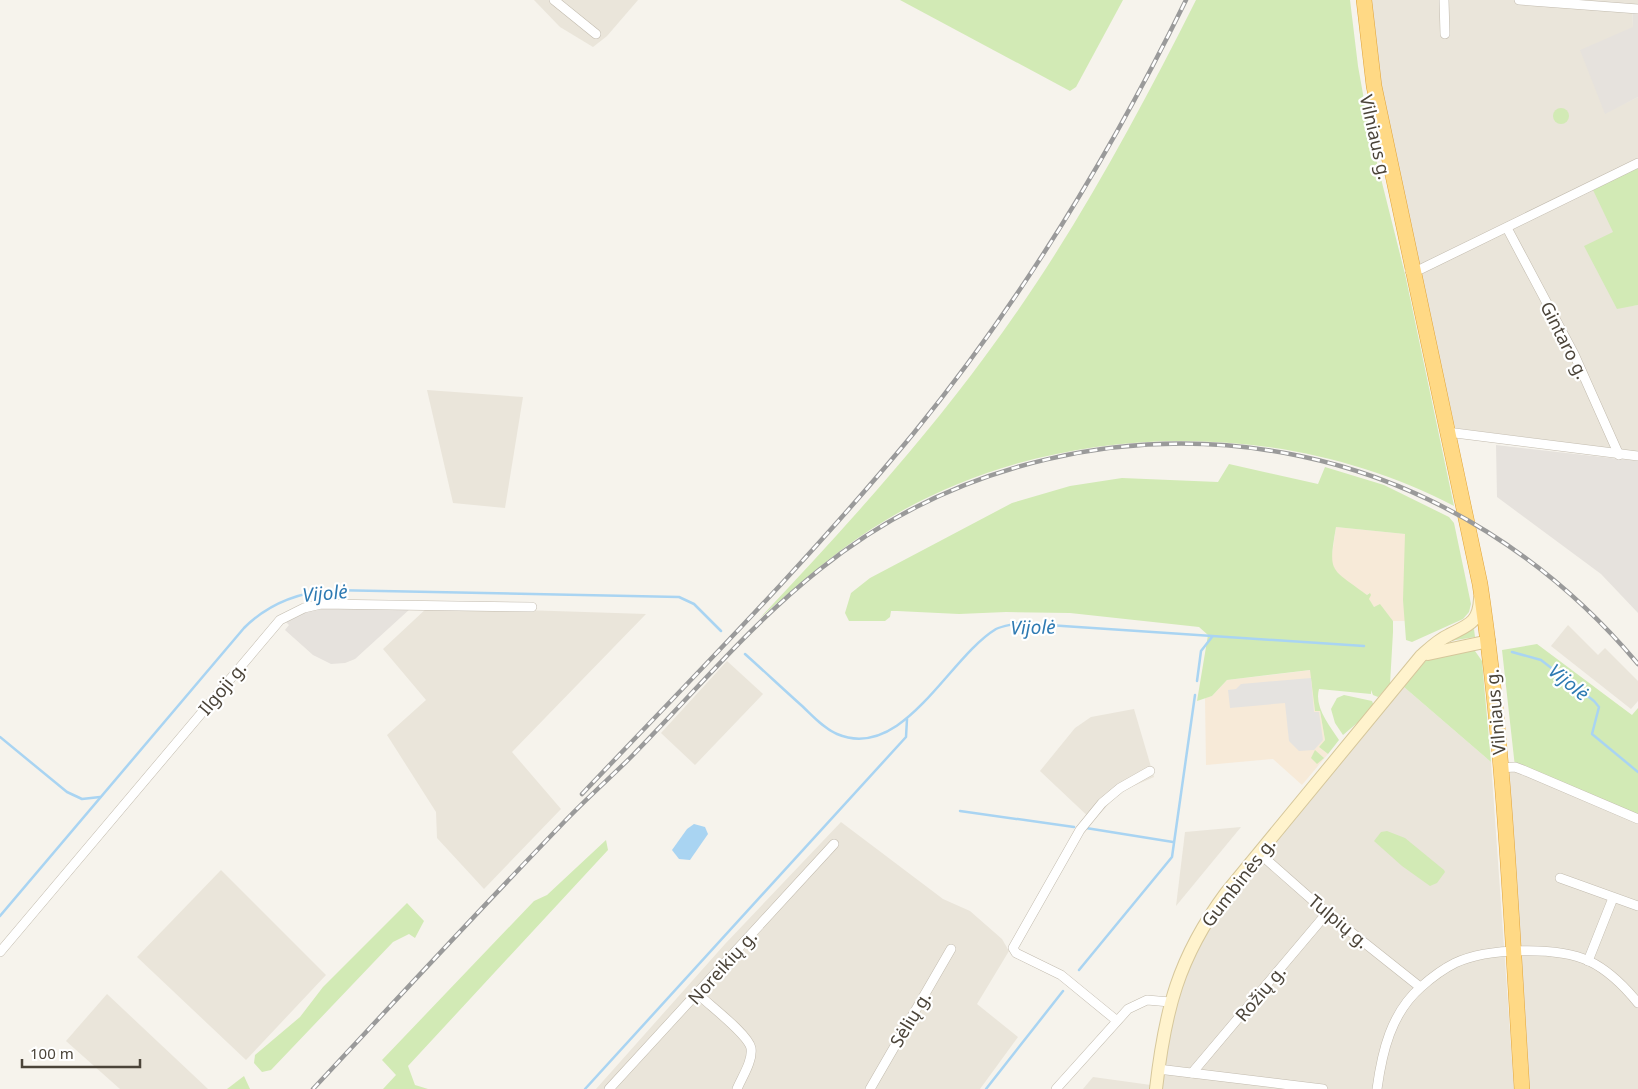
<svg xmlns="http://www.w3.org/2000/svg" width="1638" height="1089" viewBox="0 0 1638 1089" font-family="'Noto Sans',sans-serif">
<rect width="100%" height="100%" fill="#f6f3ec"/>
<!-- residential -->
<g fill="#eae5da">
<path d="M534 0H638L607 36 593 47 560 27Z"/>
<path d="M1369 0H1638V6H1632L1633 27 1605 113 1638 97V168L1613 232 1617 308 1638 305V452L1455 428 1386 127Z"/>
<path d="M427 390 523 397 505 508 453 503Z"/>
<path d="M428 607 646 614 512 752 561 809 484 889 437 838 436 812 387 735 426 700 383 649Z"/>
<path d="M1568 625 1598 655 1605 648 1638 681V701L1631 709 1551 646Z"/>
<path d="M727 661 763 694 695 765 661 733Z"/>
<path d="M1404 687 1491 762 1514 1089H1161L1171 1021 1186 969 1200 938 1240 884Z"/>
<path d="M1134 709 1154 777 1120 792 1093 821 1040 771 1075 728 1091 717Z"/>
<path d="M1509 771H1515L1638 819V1089H1530Z"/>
<path d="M841 822 943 899 970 911 1002 939 1009 951 977 1004 1018 1037 980 1089H596L725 944Z"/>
<path d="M1241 827 1176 906 1185 832Z"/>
<path d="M221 870 326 975 246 1060 137 957Z"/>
<path d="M107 994 208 1089H120L66 1041Z"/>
<path d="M1093 1077 1151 1085 1150 1089H1083Z"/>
</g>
<!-- commercial -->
<g fill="#f7ead8">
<path d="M1336 527 1405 534V621H1393L1380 605 1374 607 1368 599 1369 593 1367 595 1348 583 1335 570 1331 561Z"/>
<path d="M1311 670 1315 711H1320L1325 740 1319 747 1328 754 1302 785 1273 759 1206 765 1205 698 1212 696 1227 680Z"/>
</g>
<!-- industrial -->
<g fill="#e6e2dd">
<path d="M1632 5 1638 6V97L1605 114 1580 50 1633 27Z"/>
<path d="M1496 445 1638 461V613L1601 574 1497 497Z"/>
<path d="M310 608H411L355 659 345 663 331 664 313 655 285 630 289 625 284 620Z"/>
</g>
<!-- green -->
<g fill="#d2eab5">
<path d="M900 0H1123L1076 87 1070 91Z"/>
<path d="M1196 0H1350L1358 66 1371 139 1405 274 1454 506C1282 416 1058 419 891 517 842 545 801 582 759 619 839 534 917 449 986 355 1068 245 1134 123 1196 0Z"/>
<circle cx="1561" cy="116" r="8"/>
<path d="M1638 168V305L1617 309 1584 246 1613 232 1593 190Z"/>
<path d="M1229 464 1318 484 1325 467 1384 485 1449 517 1454 523 1471 604 1469 612 1463 619 1412 642 1406 640 1403 600 1405 534 1336 527C1328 574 1330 567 1367 595L1370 593 1371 595 1369 599 1374 607 1380 604 1393 621V632L1390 684 1378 697 1373 695 1371 690V694L1319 689C1314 707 1329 725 1339 740L1328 754 1319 747 1325 740 1320 711H1315L1310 670 1227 680 1212 696 1197 701 1208 635 1199 627 1070 613 1006 612 959 614 897 611H891L890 617 885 621H849L845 613 851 593 870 578 1012 503 1070 486 1122 478 1218 482Z"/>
<path d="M1474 629 1475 637 1450 641 1448 639Z"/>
<path d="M1537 644 1632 715 1638 708V819L1515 767 1502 650Z"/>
<path d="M1470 649 1475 651 1482 661 1491 762 1404 687 1429 657Z"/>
<path d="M1344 695 1372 701 1374 706 1363 718 1343 735 1335 723 1331 709 1337 698Z"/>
<path d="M1315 750 1324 758 1317 764 1311 758Z"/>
<path d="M1387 831 1405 838 1444 870 1445 872 1437 883 1430 886 1402 866 1374 841 1381 832Z"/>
<path d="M606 840 608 850 408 1066 415 1085 428 1089H383L396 1075 382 1060 534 901 547 895Z"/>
<path d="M407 903 424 921 415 938 409 934 393 942 271 1070 262 1072 254 1063 255 1055 300 1017 323 987Z"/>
<path d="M244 1076 250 1089H227Z"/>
</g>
<!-- parking -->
<path fill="#e5e3e0" d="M1311 678 1314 712H1319L1323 740 1314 750 1299 751 1289 741 1285 703 1230 708 1228 690 1236 689 1241 684Z"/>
<!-- water -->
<path fill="#a9d4f2" d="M694 824 705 827 708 834 690 860 679 859 672 850 687 829Z"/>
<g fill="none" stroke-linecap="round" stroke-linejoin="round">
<!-- stream -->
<g stroke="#a9d4f2" stroke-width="2.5">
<path d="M1512 652 1541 660 1594 701 1599 707 1592 734 1638 772"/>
<path d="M745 654C764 671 782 688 801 705 812 715 823 728 837 734 903 762 948 658 996 629 1002 626 1011 625 1018 623L1364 646"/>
<path d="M1197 681 1201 651 1212 637"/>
<path d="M0 737 67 792 82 799 100 797"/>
<path d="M960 811 1074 827"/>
<path d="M1086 828 1173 842"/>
<path d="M0 916 244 628C268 604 296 593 330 590L679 597 694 604 721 631"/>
<path d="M1079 970 1172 857 1195 695"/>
<path d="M585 1089 906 737 907 719"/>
<path d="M986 1089 1063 991"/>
</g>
<!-- minor casing -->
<g stroke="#c2bbae" stroke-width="10">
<g id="minor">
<path d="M554 0 596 34"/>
<path d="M1444 0 1445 34"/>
<path d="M1519 0 1638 9"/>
<path d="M1507 228 1574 354 1619 455"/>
<path d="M1410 271 1421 269 1638 163"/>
<path d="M1447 432 1638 456"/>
<path d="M1500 768 1515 767 1523 770 1638 819"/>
<path d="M1259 853 1327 913 1420 987"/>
<path d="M1560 878 1638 906"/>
<path d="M0 952 280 620 304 608 321 604 532 607"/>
<path d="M1588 961 1613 898"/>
<path d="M698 994C709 1005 748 1034 751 1048 753 1061 742 1077 737 1089"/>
<path d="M1116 1020 1061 975 1016 953 1013 948 1080 830 1102 803 1120 788 1150 771"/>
<path d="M1158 1069 1323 1089"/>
<path d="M1192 1073 1327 913"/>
<path d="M609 1089 834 844"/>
<path d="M870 1089 951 949"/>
<path d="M1056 1089 1128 1009 1147 1000 1170 1002"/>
<path d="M1377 1089C1382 1052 1391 1013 1421 987 1431 978 1443 969 1455 963 1487 948 1557 946 1589 961 1608 970 1625 987 1638 1003"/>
</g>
</g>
<!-- secondary casing -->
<g stroke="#d6c79b" stroke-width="14">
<g id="secondary">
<path d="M1428 654 1489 641"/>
<path d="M1156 1089C1165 1010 1178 958 1226 893L1421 656C1430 648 1438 640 1449 635 1468 625 1479 623 1480 599"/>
</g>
</g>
<!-- trunk casing -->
<g stroke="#e0a43c" stroke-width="16">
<path id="trunk" d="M1364 0 1374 86 1480 584C1505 751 1511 921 1522 1089"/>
</g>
<!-- minor -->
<use href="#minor" stroke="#fff" stroke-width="9"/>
<!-- secondary -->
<use href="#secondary" stroke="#fff3cd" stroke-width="12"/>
<!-- trunk -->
<use href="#trunk" stroke="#ffd985" stroke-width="15"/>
<!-- rail casing -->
<g stroke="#9a9a9a" stroke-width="4.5">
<g id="rail">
<path d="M582 794C694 676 810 559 913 434 1022 300 1110 155 1186 0"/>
<path d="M313 1089C397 999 481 908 567 819 588 797 611 777 632 756 694 693 750 625 819 570 953 462 1132 421 1300 456 1434 484 1551 560 1638 664"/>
</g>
</g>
<!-- rail -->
<use href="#rail" stroke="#fff" stroke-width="2.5" stroke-dasharray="8" stroke-linecap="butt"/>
</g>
<g text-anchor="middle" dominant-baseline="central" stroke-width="4.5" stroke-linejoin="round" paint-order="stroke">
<!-- street labels -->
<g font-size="18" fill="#4b4439" stroke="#fff">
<text transform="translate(1376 137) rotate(77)">Vilniaus g.</text>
<text transform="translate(1565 340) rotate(63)">Gintaro g.</text>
<text transform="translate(222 688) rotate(-50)">Ilgoji g.</text>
<text transform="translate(1495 712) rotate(-95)">Vilniaus g.</text>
<text transform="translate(1238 882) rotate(-52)">Gumbinės g.</text>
<text transform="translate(1339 921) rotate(40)">Tulpių g.</text>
<text transform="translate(722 967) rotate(-48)">Noreikių g.</text>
<text transform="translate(1260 993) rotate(-50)">Rožių g.</text>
<text transform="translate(910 1019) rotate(-59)">Sėlių g.</text>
</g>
<!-- water labels -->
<g font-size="19" font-style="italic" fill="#2e7ab2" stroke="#fff">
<text transform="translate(325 593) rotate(-5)">Vijolė</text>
<text transform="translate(1033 627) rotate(-1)">Vijolė</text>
<text transform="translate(1569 682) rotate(39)">Vijolė</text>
</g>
</g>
<!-- scale -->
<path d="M22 1059v8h118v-8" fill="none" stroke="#4b4439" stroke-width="2.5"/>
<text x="30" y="1059" font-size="15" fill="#4b4439" stroke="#ffffff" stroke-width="4" paint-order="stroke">100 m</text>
</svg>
